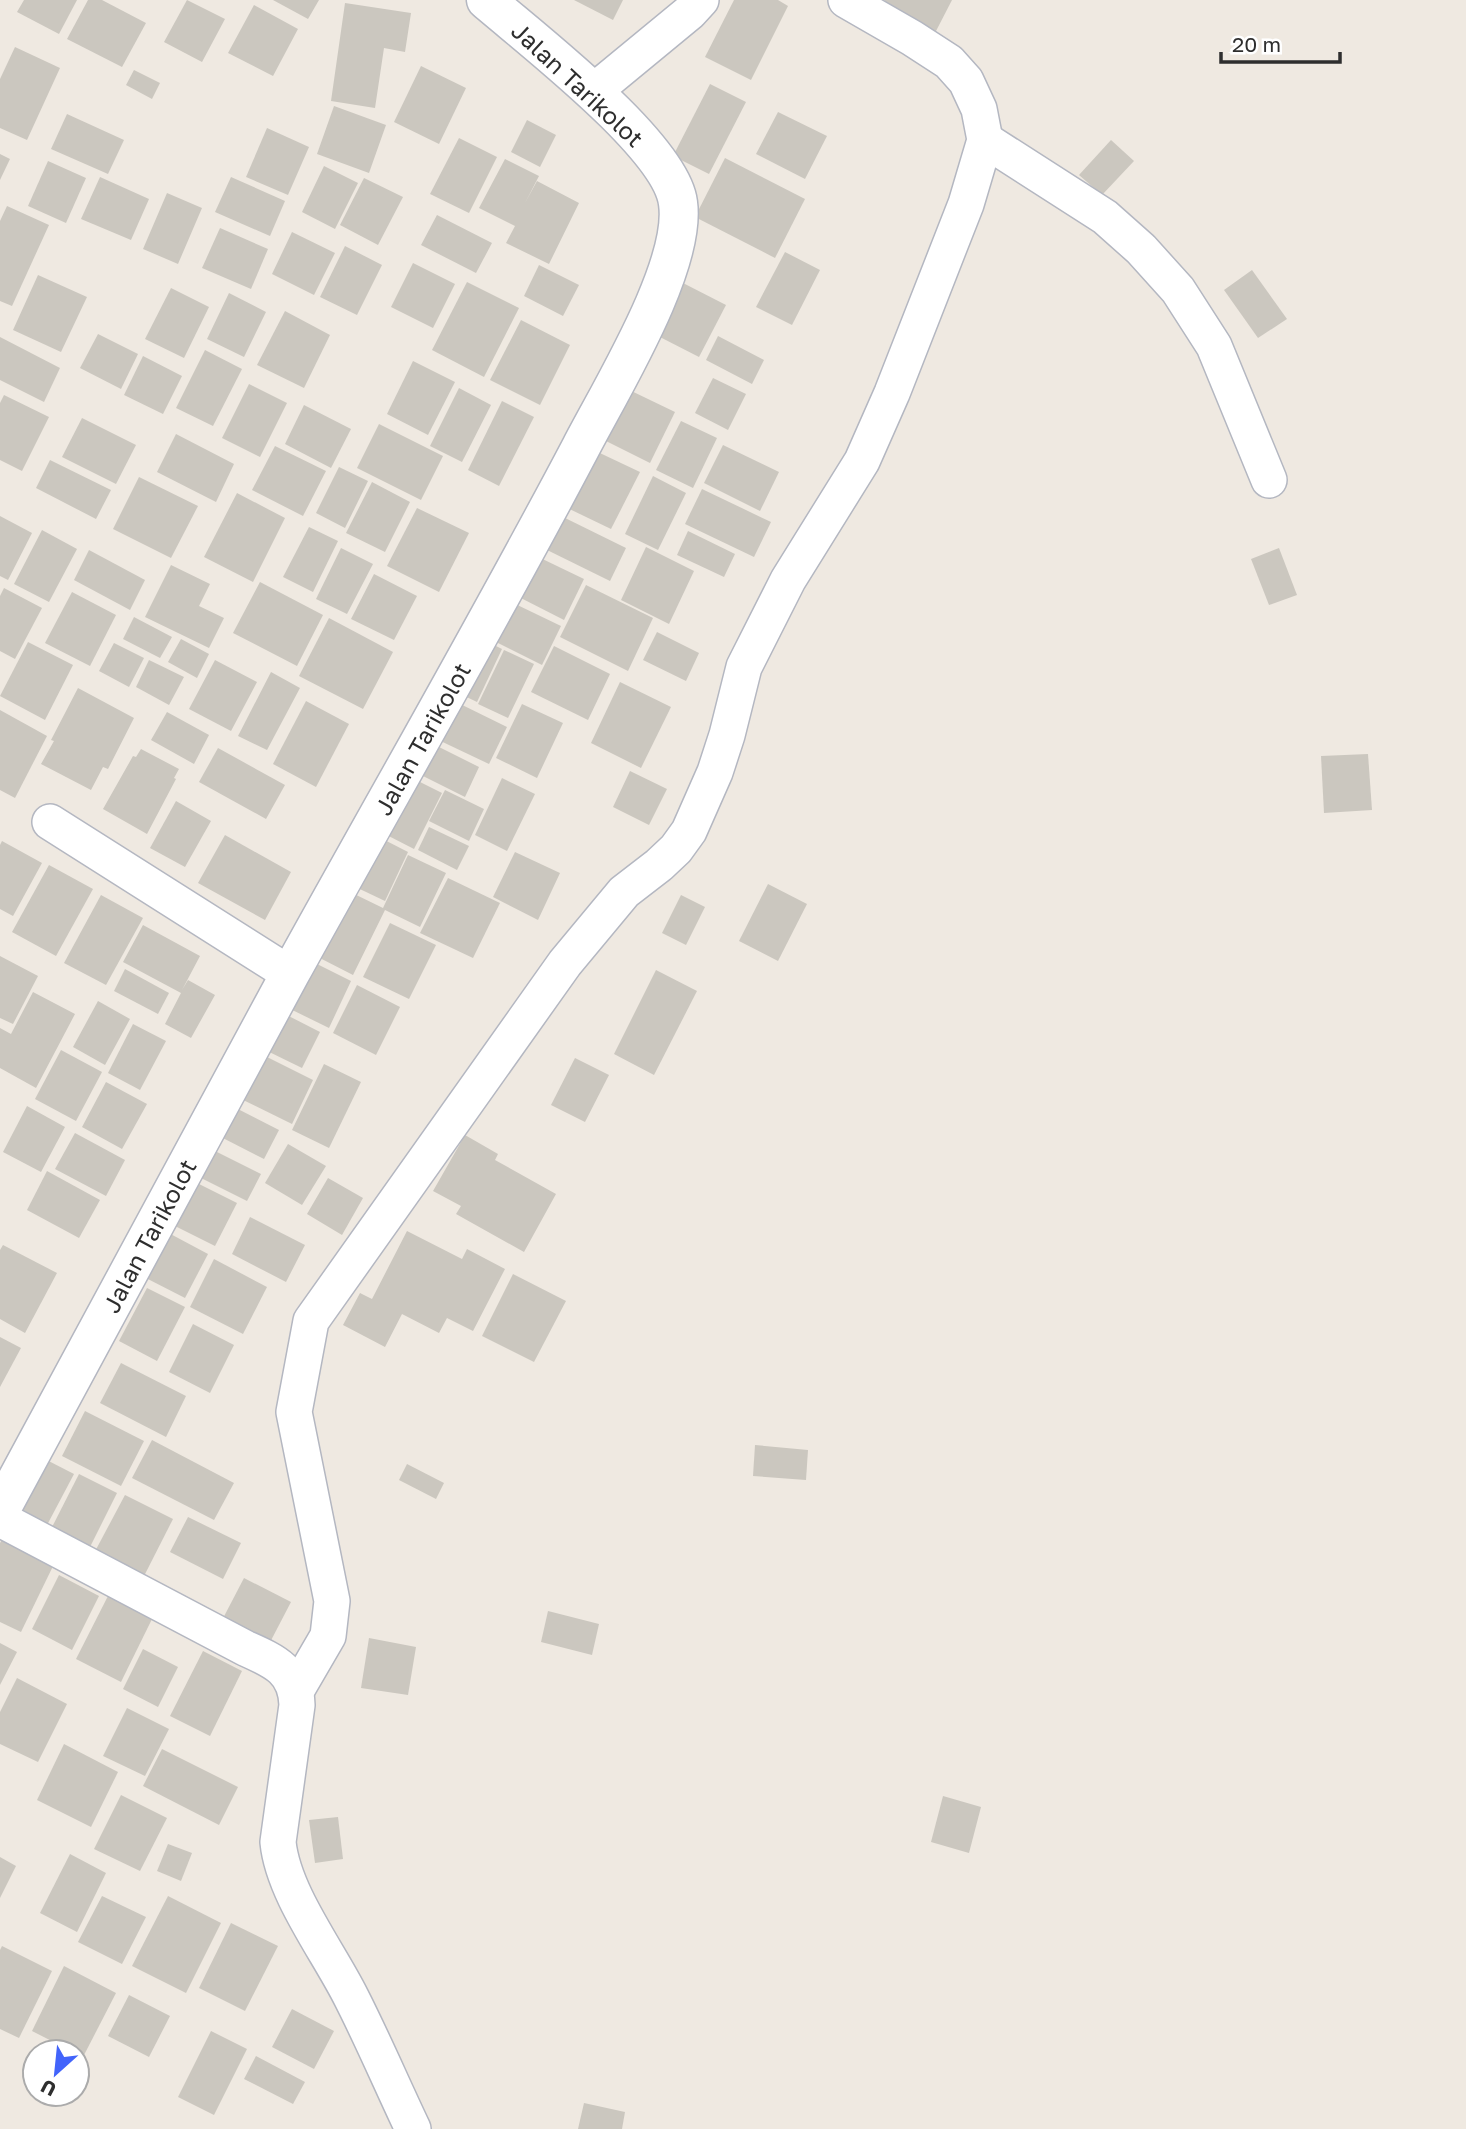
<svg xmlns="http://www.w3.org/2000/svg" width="1466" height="2129" viewBox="0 0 1466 2129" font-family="'Golos Text',sans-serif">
<rect width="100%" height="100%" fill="#efe9e1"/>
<!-- building -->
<g fill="#cbc7bf">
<path d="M24 0H77L59 34 17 12Z"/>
<path d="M88 0H102L146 23 122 67 67 39Z"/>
<path d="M187 0 225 19 202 62 164 42Z"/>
<path d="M273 0H319L308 19Z"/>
<path d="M574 0H623L613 20Z"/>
<path d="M734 0H778L788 6 751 80 705 57Z"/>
<path d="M885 0H952L935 33 882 6Z"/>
<path d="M345 3 411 13 405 52 384 48 375 108 331 101Z"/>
<path d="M254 5 298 29 273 76 228 53Z"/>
<path d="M15 47 60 68 27 140 0 128V79Z"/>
<path d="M421 66 466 88 439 144 394 122Z"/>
<path d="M134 70 160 83 152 99 126 85Z"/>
<path d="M710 84 746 102 709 174 673 156Z"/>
<path d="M334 106 386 125 369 173 317 154Z"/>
<path d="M778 112 827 136 805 179 756 154Z"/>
<path d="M67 114 124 140 108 174 51 149Z"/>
<path d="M527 120 556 135 540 167 511 152Z"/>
<path d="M267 128 309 147 288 195 246 177Z"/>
<path d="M459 138 497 157 469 213 430 194Z"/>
<path d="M1111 140 1134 161 1102 195 1079 175Z"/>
<path d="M0 154 10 159 0 180Z"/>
<path d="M725 158 805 199 775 258 695 217Z"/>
<path d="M505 159 539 176 525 203 537 181 579 203 549 264 506 243 515 226 479 208Z"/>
<path d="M48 161 86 178 66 223 28 206Z"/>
<path d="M324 166 358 183 335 229 302 212Z"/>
<path d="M100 177 149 199 131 240 81 219Z"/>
<path d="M231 177 285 201 270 236 215 212Z"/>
<path d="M364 178 403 197 378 245 340 225Z"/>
<path d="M167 193 202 208 178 264 143 249Z"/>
<path d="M7 206 49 225 12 306 0 301V221Z"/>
<path d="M437 215 492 243 476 273 421 245Z"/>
<path d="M220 228 268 249 251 289 202 268Z"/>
<path d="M292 232 335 253 314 295 272 274Z"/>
<path d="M345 246 382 265 357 315 320 297Z"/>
<path d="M785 252 820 270 792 325 756 307Z"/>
<path d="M413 263 455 284 433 328 391 307Z"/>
<path d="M539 265 579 285 563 316 524 296Z"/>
<path d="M1252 270 1287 319 1258 338 1224 290Z"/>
<path d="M38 275 87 297 61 352 13 330Z"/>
<path d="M467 282 519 308 484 377 432 350Z"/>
<path d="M683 283 726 305 699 357 656 335Z"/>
<path d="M171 288 209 307 184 358 145 339Z"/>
<path d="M229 293 266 312 244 357 207 339Z"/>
<path d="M285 311 330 335 304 388 257 365Z"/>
<path d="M521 320 570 345 540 405 490 380Z"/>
<path d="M98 334 138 354 121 389 80 368Z"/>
<path d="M718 336 764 360 752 384 706 360Z"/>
<path d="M0 337 60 368 44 402 0 380Z"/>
<path d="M205 350 242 369 213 426 176 408Z"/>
<path d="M143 356 182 376 163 414 124 395Z"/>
<path d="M413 361 455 382 428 435 387 414Z"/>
<path d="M713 378 746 394 728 430 695 413Z"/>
<path d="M249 384 287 403 260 457 222 438Z"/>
<path d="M621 386 675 412 650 463 596 436Z"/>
<path d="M459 388 491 405 462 462 430 446Z"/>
<path d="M4 395 49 417 22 471 0 460V403Z"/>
<path d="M502 401 534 417 499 486 468 470Z"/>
<path d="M304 405 351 429 331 468 285 444Z"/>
<path d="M82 418 136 445 116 484 62 457Z"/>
<path d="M681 421 717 438 693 488 656 470Z"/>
<path d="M379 424 443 456 421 500 357 468Z"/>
<path d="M176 434 234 464 216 502 157 472Z"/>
<path d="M723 445 779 472 760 511 704 483Z"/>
<path d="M275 446 326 471 303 516 252 490Z"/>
<path d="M585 446 640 472 611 529 557 503Z"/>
<path d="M50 460 111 490 96 519 36 488Z"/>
<path d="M339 467 368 481 345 528 316 513Z"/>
<path d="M653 476 686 493 658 550 625 534Z"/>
<path d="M139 477 198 506 171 558 113 529Z"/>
<path d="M372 482 410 502 385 552 346 533Z"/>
<path d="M702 489 771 522 754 557 685 524Z"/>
<path d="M237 493 285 518 253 582 204 557Z"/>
<path d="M417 508 469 533 439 592 387 566Z"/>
<path d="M0 516 32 533 8 580 0 576Z"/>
<path d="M561 516 626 548 610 581 545 549Z"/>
<path d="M309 527 338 541 313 592 283 577Z"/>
<path d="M42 530 77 549 49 602 14 584Z"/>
<path d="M688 531 735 554 724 577 677 555Z"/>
<path d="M646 547 694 571 669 624 621 600Z"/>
<path d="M341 548 373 564 347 614 316 599Z"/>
<path d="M1279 548 1297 595 1269 605 1251 559Z"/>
<path d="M89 550 145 580 130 610 74 580Z"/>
<path d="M530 553 584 579 564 620 511 593Z"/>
<path d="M171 565 210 584 199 606 224 618 209 648 145 617Z"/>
<path d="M374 574 417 596 394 640 351 619Z"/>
<path d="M260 582 323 615 297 666 233 633Z"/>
<path d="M586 585 653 618 628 671 560 637Z"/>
<path d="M4 588 42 608 15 659 0 651V596Z"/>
<path d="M72 592 116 615 90 666 45 643Z"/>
<path d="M503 598 561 626 542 665 484 636Z"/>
<path d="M134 617 172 637 160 658 123 639Z"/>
<path d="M329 618 393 652 363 709 299 676Z"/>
<path d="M657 632 699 653 686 681 643 660Z"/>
<path d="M478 637 502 649 477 702 452 690Z"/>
<path d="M181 639 209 654 197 678 168 662Z"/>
<path d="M28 642 73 665 45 720 0 696Z"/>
<path d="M114 643 144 658 129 687 99 671Z"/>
<path d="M554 646 610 674 588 720 531 692Z"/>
<path d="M504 650 534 664 508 718 478 704Z"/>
<path d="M149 660 184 677 169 705 136 687Z"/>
<path d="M215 660 257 682 231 731 189 709Z"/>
<path d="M271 672 300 688 267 750 238 736Z"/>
<path d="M620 682 671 707 641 768 591 743Z"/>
<path d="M78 688 134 718 108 769 103 767 91 790 41 764 54 741 51 740Z"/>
<path d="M448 698 507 727 489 764 430 736Z"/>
<path d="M306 701 349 724 316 787 273 764Z"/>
<path d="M522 704 563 723 537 778 496 758Z"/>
<path d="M0 710 47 736 15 798 0 790Z"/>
<path d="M167 712 209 735 194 764 151 740Z"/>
<path d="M421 738 479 767 465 797 407 768Z"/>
<path d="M218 748 285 785 266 819 199 782Z"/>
<path d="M141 749 179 769 174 778 176 779 147 834 103 809 133 756 136 757Z"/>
<path d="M1368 754 1372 810 1324 813 1321 756Z"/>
<path d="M630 771 667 789 649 825 613 807Z"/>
<path d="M402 773 442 793 414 849 375 829Z"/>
<path d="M502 778 535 794 507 851 475 835Z"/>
<path d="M445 790 484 809 469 841 429 821Z"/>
<path d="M176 801 211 821 185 867 150 848Z"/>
<path d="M429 827 469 846 457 870 418 850Z"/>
<path d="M369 832 408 852 385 901 345 882Z"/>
<path d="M225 835 291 872 265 920 198 883Z"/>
<path d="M2 841 42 863 13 916 0 909V845Z"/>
<path d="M515 852 560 873 538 920 493 897Z"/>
<path d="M408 855 446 873 420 927 385 910 353 975 312 954 344 889 383 908Z"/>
<path d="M49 865 93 889 56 956 12 932Z"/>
<path d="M448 878 500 903 473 958 420 933Z"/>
<path d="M768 884 807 904 778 961 739 941Z"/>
<path d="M101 895 143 918 106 985 64 963Z"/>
<path d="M681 895 705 907 686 945 662 933Z"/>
<path d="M390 923 436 945 409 999 363 977Z"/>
<path d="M143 925 200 956 182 990 188 980 215 995 191 1038 165 1024 181 993 123 962Z"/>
<path d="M0 956 38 976 13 1024 0 1018Z"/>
<path d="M301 956 351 981 329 1028 278 1003Z"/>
<path d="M125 969 169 993 158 1014 114 991Z"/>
<path d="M656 970 697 991 654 1075 614 1054Z"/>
<path d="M357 985 400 1007 376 1055 333 1033Z"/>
<path d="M33 992 75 1014 36 1088 0 1068V1028L11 1034Z"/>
<path d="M98 1001 130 1019 105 1065 73 1047Z"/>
<path d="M275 1009 320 1032 302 1068 257 1046Z"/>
<path d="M133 1024 166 1041 140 1090 108 1073Z"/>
<path d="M61 1050 102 1072 76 1121 35 1099Z"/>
<path d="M259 1053 313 1080 292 1124 237 1097Z"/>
<path d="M575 1058 609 1075 585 1122 551 1105Z"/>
<path d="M324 1064 361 1082 329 1148 292 1130Z"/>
<path d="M106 1082 147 1104 122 1149 82 1127Z"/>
<path d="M27 1106 65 1127 41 1172 3 1152Z"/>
<path d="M232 1106 279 1130 264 1159 217 1135Z"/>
<path d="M75 1133 125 1160 106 1196 55 1169Z"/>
<path d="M465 1135 498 1154 495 1160 556 1194 524 1252 456 1214 461 1206 433 1191Z"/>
<path d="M201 1144 261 1174 247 1201 187 1171Z"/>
<path d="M288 1144 326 1166 302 1205 265 1183Z"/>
<path d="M47 1171 100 1200 79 1238 27 1210Z"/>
<path d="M183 1176 237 1203 215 1246 161 1219Z"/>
<path d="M328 1178 363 1198 342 1235 307 1214Z"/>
<path d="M250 1217 305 1245 286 1282 232 1254Z"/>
<path d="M163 1230 208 1254 185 1298 140 1275Z"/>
<path d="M407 1231 462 1259 467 1249 505 1269 473 1331 447 1318 439 1333 402 1314 385 1347 343 1325 360 1293 372 1299Z"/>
<path d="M3 1245 57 1273 25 1333 0 1319V1250Z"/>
<path d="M214 1259 267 1287 243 1334 190 1307Z"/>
<path d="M513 1274 566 1301 534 1362 482 1336Z"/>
<path d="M147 1288 185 1307 157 1361 119 1341Z"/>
<path d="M193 1324 234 1345 210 1393 169 1372Z"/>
<path d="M0 1337 21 1348 0 1387Z"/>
<path d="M121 1363 186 1396 166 1437 100 1403Z"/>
<path d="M85 1411 144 1441 121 1486 62 1456Z"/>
<path d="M152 1440 234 1483 214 1520 132 1478Z"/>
<path d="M755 1445 808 1450 806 1480 753 1476Z"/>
<path d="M35 1454 74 1474 46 1527 8 1508Z"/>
<path d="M407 1464 444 1483 436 1499 399 1480Z"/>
<path d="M79 1474 117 1493 86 1555 48 1535Z"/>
<path d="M125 1495 173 1519 141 1582 92 1557Z"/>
<path d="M188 1517 241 1543 223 1579 170 1552Z"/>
<path d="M4 1536 55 1562 21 1632 0 1622V1543Z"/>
<path d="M59 1575 99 1596 72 1650 32 1629Z"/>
<path d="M244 1578 291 1602 266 1650 219 1626Z"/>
<path d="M109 1594 153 1617 121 1682 76 1659Z"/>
<path d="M548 1611 599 1624 592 1655 541 1642Z"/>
<path d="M369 1638 416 1647 408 1695 361 1688Z"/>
<path d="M0 1643 17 1652 0 1685Z"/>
<path d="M143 1649 178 1667 158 1707 123 1689Z"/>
<path d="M203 1651 242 1671 210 1736 170 1716Z"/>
<path d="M17 1678 67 1704 38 1762 0 1744V1712Z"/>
<path d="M127 1708 169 1729 145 1776 103 1756Z"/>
<path d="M64 1744 118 1772 91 1827 37 1800Z"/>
<path d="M162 1749 238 1787 219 1825 143 1786Z"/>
<path d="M121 1795 167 1818 140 1871 94 1849Z"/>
<path d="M943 1796 981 1807 969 1853 931 1842Z"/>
<path d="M338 1817 343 1859 315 1863 309 1820Z"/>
<path d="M168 1844 192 1853 181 1881 157 1871Z"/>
<path d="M70 1854 106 1873 77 1932 40 1913Z"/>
<path d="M0 1857 16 1866 0 1898Z"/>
<path d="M102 1896 146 1917 122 1964 78 1942Z"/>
<path d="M168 1896 221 1923 186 1993 132 1966Z"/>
<path d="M231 1923 278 1946 245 2011 199 1988Z"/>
<path d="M2 1946 52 1971 19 2038 0 2029V1950Z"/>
<path d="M64 1966 116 1993 83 2057 32 2031Z"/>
<path d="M129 1995 170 2016 149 2057 108 2036Z"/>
<path d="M292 2009 334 2031 314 2069 272 2047Z"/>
<path d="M211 2031 247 2049 214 2115 178 2097Z"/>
<path d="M256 2056 305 2082 293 2104 244 2079Z"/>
<path d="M584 2103 625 2112 622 2129H578Z"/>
</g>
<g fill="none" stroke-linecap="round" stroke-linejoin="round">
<!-- minor casing -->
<g stroke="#b4b7c1" stroke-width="38">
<g id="minor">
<path d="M593 92 690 12 701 0"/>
<path d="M985 140 1105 217 1141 249 1178 290 1214 346 1269 480"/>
<path d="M50 822 290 974"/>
<path d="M0 1519 245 1648C274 1661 296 1670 297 1705L278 1842C283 1893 328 1951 351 1997 373 2040 392 2085 413 2129"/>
<path d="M296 1691 328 1636 332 1601 294 1412 311 1321 565 963 624 892 659 865 676 849 689 831 715 772 727 735 744 667 788 580 862 461 892 393 966 204 985 140 979 109 966 81 949 62 912 38 846 0"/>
</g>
</g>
<!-- tertiary casing -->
<g stroke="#b4b7c1" stroke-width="41">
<g id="tertiary">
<path id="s1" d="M0 1511C97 1332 192 1152 290 974 387 798 488 624 581 447 611 389 687 266 678 203 671 146 531 39 486 0"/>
</g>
</g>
<!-- minor -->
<use href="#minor" stroke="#fff" stroke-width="35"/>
<!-- tertiary -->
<use href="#tertiary" stroke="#fff" stroke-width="38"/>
</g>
<g text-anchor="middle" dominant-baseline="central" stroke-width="5" stroke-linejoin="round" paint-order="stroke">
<!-- street labels -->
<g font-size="24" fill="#2e2e2e" stroke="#fff">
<text transform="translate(578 84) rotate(43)">Jalan Tarikolot</text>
<text stroke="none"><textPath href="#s1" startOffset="880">Jalan Tarikolot</textPath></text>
<text stroke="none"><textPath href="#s1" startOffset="313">Jalan Tarikolot</textPath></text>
</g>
</g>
<!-- north arrow -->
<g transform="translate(56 2073) rotate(207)"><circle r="33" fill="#ffffff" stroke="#ababab" stroke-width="2"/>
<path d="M0-5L12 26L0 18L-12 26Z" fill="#4264fb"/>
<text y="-10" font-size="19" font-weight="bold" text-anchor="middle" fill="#2e2e2e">U</text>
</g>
<!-- scale -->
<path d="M1221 52v10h119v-10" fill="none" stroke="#2e2e2e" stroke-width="3.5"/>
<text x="1232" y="52" font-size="21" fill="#2e2e2e" stroke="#ffffff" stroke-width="5" paint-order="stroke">20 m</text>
</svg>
